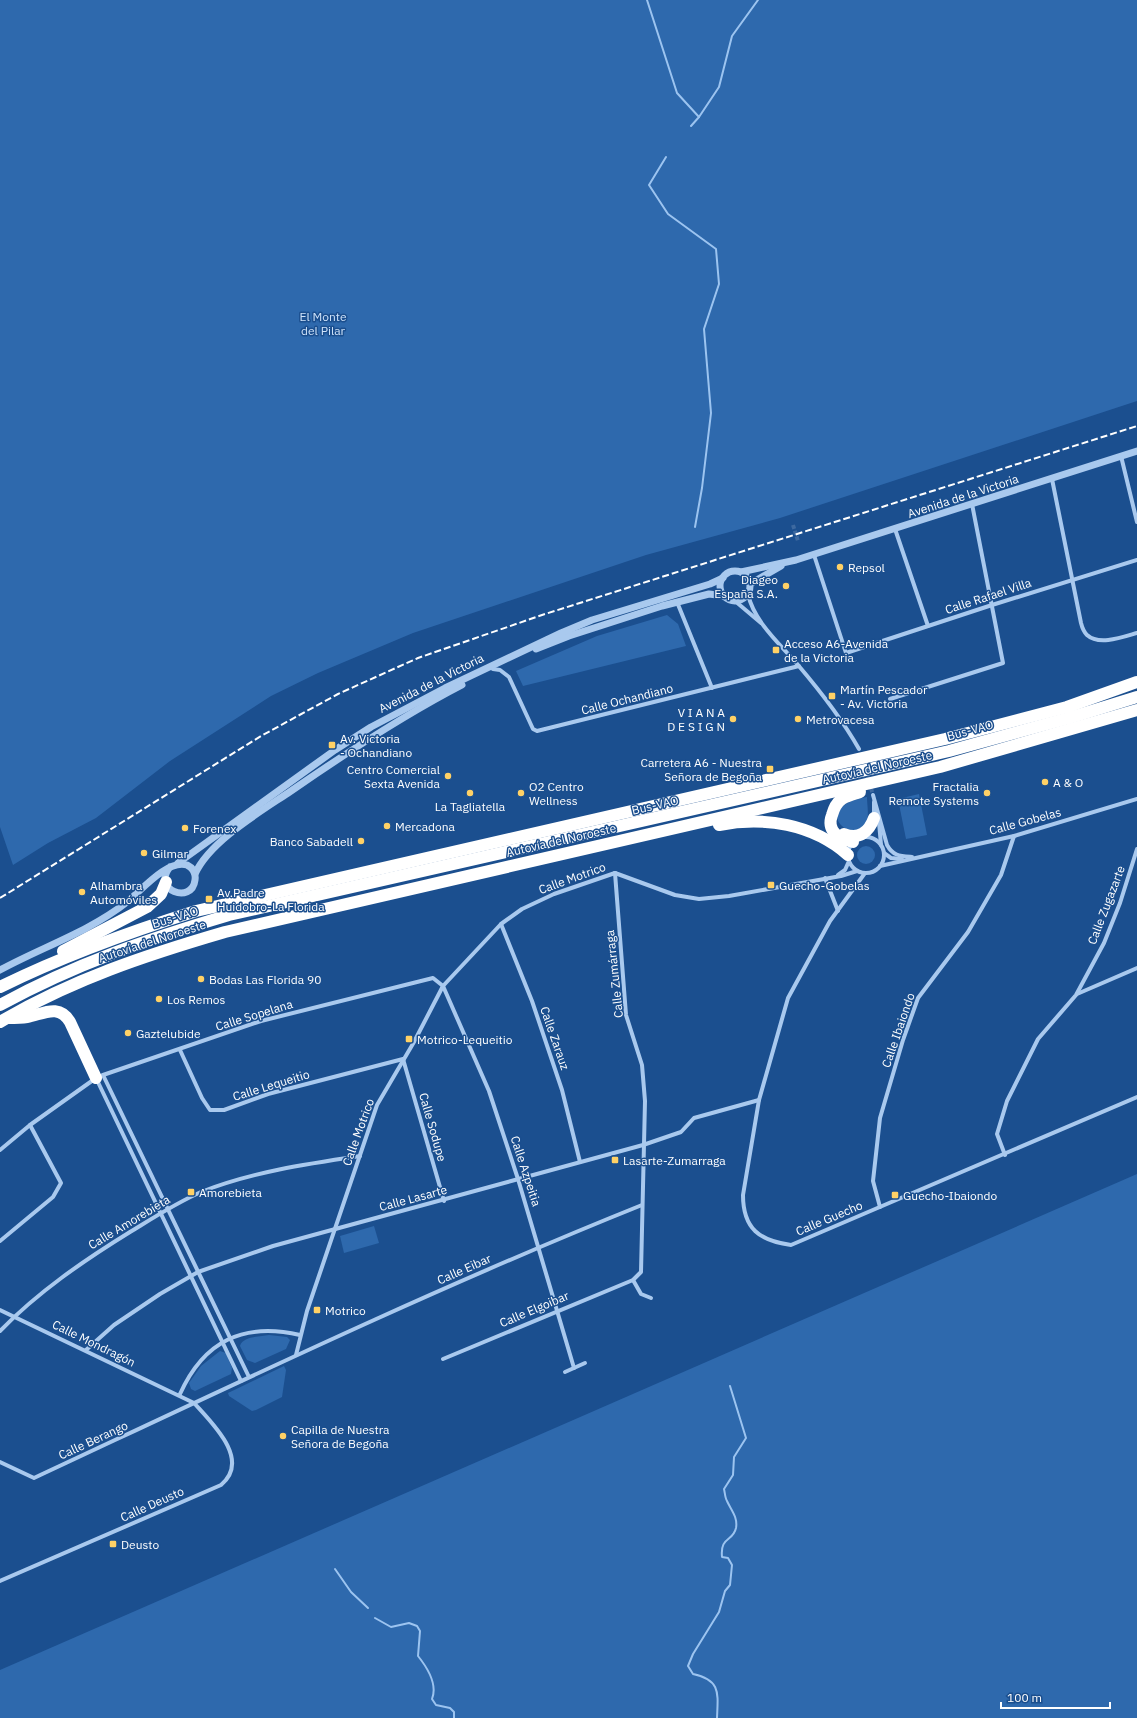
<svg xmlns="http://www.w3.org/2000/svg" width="1137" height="1718" viewBox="0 0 1137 1718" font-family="'IBM Plex Sans',sans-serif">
<rect width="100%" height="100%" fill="#1b4f8f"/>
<!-- green -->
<g fill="#2e69ad">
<path d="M0 0H1137V401L780 518 646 555 413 633 318 673 271 696 170 761 96 818 48 843 13 865 0 827Z"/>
<path d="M667 615 678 624 686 646 523 686 516 671 597 636Z"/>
<path d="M919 794 927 835 906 839 898 799Z"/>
<path d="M867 797C867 804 869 814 867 821 856 849 806 808 867 797Z"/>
<circle cx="866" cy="855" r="9"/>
<path d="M1137 1174V1718H0V1670Z"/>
<path d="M374 1226 379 1243 344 1253 340 1236Z"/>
<path d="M269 1335 287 1337 290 1340 286 1349 255 1363 247 1360 240 1346C243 1336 259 1337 269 1335Z"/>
<path d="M220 1351 226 1353 232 1368 231 1374 195 1391 191 1389 189 1383 201 1366Z"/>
<path d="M284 1366 286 1370 282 1397 256 1410 252 1411 229 1396 228 1393Z"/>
</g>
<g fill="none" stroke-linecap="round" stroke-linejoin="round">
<!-- stream -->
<g stroke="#9cc4f0" stroke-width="2">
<path d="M647 0 677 93 699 117 691 126"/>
<path d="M699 117 719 87 732 36 758 0"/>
<path d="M666 157 649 185 668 214 716 249 719 284 704 329 711 413 702 488 695 527"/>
<path d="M335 1569 351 1592 368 1608"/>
<path d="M375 1618 391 1627 409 1623 417 1626 420 1631 418 1656C426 1666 438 1684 432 1699L436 1705 450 1708 454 1712V1718"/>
<path d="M717 1718C718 1693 721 1680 693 1674L688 1666 693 1654 719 1612 725 1591 730 1585 732 1565 728 1558 722 1557C720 1536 733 1542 736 1528 738 1517 731 1510 727 1501 725 1498 725 1493 724 1489L733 1475 734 1457 746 1438 730 1386"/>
</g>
<!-- minor-tunnel -->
<g stroke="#3d69a0" stroke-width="4" stroke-dasharray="4 2" stroke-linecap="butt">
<path d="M793 525 798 541"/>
<path d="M866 771 873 795"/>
</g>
<!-- minor -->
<g stroke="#a9c9ee" stroke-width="4">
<path d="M1121 456 1137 522"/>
<path d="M1052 479 1081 623C1082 627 1084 632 1087 635 1099 646 1123 637 1137 633"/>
<path d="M895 529 928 626"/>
<path d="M814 555 846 653 992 605 1137 560"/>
<path d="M748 594C754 622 780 644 798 665 821 692 842 719 859 749"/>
<path d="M735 601 761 623"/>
<path d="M677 602 712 688"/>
<path d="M493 669 500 670 509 677 533 729 537 731 799 666"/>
<path d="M890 699 1003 663 972 504"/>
<path d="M873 795 887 845C893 856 900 856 912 857"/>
<path d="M874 802V817"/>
<path d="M879 822 881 845"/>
<circle cx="866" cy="855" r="18"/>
<path d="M884 853 891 858 902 859"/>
<path d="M880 866 1014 836 1137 799"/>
<path d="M615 873 675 895 699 899 729 896 841 876 857 871"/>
<path d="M865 873 830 921 788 998 759 1100 743 1195C743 1229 760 1241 791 1245L1137 1097"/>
<path d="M838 875 845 870 849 861"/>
<path d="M825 878 838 911"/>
<path d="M501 924 532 1001 562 1090 580 1162"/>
<path d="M1077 994 1137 968"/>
<path d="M180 1050 202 1098 210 1110H224L268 1094 403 1059 444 1201"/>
<path d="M103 1075 249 1377"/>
<path d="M96 1078 241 1381"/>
<path d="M0 1150 30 1125 96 1078 103 1075 261 1021 433 978 443 986 489 1091 518 1179 574 1368"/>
<path d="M1005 1155 997 1134 1007 1101 1038 1039 1076 995 1104 943 1120 903 1137 849"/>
<path d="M880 1207 873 1181 880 1118 903 1040 918 998 968 932 1001 875 1014 836"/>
<path d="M0 1241 53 1197 61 1183 30 1125"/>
<path d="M633 1280 641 1294 651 1298"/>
<path d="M0 1310 194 1403C213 1424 251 1460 221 1485L0 1581"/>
<path d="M0 1331C38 1292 83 1261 130 1232 153 1218 176 1203 201 1192 252 1172 306 1164 360 1156"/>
<path d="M86 1350 114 1325 160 1294 198 1272 273 1246 643 1145 681 1132 694 1118 759 1100"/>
<path d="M296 1355 307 1311 377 1105 414 1042 443 986 501 924 522 909 554 894 615 873"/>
<path d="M443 1359 633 1280 641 1272 645 1101 642 1065 626 1015 615 873"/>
<path d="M565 1372 585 1363"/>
<path d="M180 1394C204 1341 243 1322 300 1335"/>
<path d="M0 1462 34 1478C235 1384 435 1288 642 1205"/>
</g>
<!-- tertiary -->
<g stroke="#a9c9ee" stroke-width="7">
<circle cx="735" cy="586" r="15"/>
<path d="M741 572 796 560 1137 451"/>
<path d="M750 584 781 566"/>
<path d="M536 649 569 636 662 606 709 594 725 596"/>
<path d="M178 863 335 750 371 727 445 688 561 633 592 620 710 584 723 578"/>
<path d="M195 874C210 841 260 812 291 791 346 753 402 716 462 685"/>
<path d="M0 970C42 947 89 932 127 902 141 891 167 859 187 865 193 868 196 873 195 880 192 905 151 890 170 867"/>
</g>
<!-- motorway -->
<g stroke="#fff" stroke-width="12">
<path d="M719 825C764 816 813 824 848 855"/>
<path d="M844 834C859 840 869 832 874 818"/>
<path d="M853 842C839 839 826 831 832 815 834 808 836 803 842 799 848 795 854 794 860 792"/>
<path d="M63 951 147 907 161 894 166 882"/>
<path d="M0 987C63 956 129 932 196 911L945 739 1067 707 1137 682"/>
<path d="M0 1005C75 964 148 939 229 915L949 751 1069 718 1137 697"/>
<path d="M8 1018C14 1018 21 1018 27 1017 43 1014 59 1003 70 1022L96 1078"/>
<path d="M0 1022C71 980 146 955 225 932L940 767 1137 710"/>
</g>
<!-- rail -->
<path stroke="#fff" stroke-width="2" stroke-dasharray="7 3" stroke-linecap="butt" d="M0 898 261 736 338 694 418 658 542 615 1137 426"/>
</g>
<!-- markers -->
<g fill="#ffd166" stroke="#1b4f8f" stroke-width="1.5">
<circle cx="840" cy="567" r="4"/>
<circle cx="786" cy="586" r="4"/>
<rect x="772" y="646" width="8" height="8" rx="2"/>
<rect x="828" y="692" width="8" height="8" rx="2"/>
<circle cx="733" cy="719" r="4"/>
<circle cx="798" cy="719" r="4"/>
<rect x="328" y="741" width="8" height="8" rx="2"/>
<rect x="766" y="765" width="8" height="8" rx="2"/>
<circle cx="448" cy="776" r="4"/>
<circle cx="1045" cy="782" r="4"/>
<circle cx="470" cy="793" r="4"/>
<circle cx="521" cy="793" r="4"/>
<circle cx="987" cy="793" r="4"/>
<circle cx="387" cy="826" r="4"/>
<circle cx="185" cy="828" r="4"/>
<circle cx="361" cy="841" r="4"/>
<circle cx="144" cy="853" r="4"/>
<rect x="767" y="881" width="8" height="8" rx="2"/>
<circle cx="82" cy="892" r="4"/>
<rect x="205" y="895" width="8" height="8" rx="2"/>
<circle cx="201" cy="979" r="4"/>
<circle cx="159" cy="999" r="4"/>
<circle cx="128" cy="1033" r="4"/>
<rect x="405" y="1035" width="8" height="8" rx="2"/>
<rect x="611" y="1156" width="8" height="8" rx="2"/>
<rect x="187" y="1188" width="8" height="8" rx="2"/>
<rect x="891" y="1191" width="8" height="8" rx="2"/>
<rect x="313" y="1306" width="8" height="8" rx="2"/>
<circle cx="283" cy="1436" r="4"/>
<rect x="109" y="1540" width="8" height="8" rx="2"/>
</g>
<g text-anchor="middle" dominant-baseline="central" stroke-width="3" stroke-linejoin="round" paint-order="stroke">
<!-- park labels -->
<g font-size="12" fill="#cfe3fa" stroke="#1b4f8f">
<text x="323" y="316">El Monte<tspan x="323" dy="14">del Pilar</tspan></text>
</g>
<!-- street labels -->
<g font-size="12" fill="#fff" stroke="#1b4f8f">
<text transform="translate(963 496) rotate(-18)">Avenida de la Victoria</text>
<text transform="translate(988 596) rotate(-18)">Calle Rafael Villa</text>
<text transform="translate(431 683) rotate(-27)">Avenida de la Victoria</text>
<text transform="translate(627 699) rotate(-14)">Calle Ochandiano</text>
<text transform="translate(970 730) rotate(-15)">Bus-VAO</text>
<text transform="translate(877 767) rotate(-13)">Autovía del Noroeste</text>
<text transform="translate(655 805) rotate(-13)">Bus-VAO</text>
<text transform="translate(1025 821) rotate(-15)">Calle Gobelas</text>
<text transform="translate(561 840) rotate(-13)">Autovía del Noroeste</text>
<text transform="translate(572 878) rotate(-20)">Calle Motrico</text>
<text transform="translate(1106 905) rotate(-69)">Calle Zugazarte</text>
<text transform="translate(175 917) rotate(-17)">Bus-VAO</text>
<text transform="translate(152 941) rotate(-18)">Autovía del Noroeste</text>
<text transform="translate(614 974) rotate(-96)">Calle Zumárraga</text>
<text transform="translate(254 1015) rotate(-17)">Calle Sopelana</text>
<text transform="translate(898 1030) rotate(-71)">Calle Ibaiondo</text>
<text transform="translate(555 1038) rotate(71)">Calle Zarauz</text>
<text transform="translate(271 1085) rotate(-17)">Calle Lequeitio</text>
<text transform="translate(433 1127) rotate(74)">Calle Sodupe</text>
<text transform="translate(358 1132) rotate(-70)">Calle Motrico</text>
<text transform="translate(526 1171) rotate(72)">Calle Azpeitia</text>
<text transform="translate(413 1198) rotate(-15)">Calle Lasarte</text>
<text transform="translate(829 1218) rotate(-23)">Calle Guecho</text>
<text transform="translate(129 1222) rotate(-31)">Calle Amorebieta</text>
<text transform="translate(464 1269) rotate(-24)">Calle Eibar</text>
<text transform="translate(534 1309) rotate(-23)">Calle Elgoibar</text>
<text transform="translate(94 1343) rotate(26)">Calle Mondragón</text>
<text transform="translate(93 1440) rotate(-25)">Calle Berango</text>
<text transform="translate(152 1504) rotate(-24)">Calle Deusto</text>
</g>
<!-- poi labels -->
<g font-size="12" fill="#fff" stroke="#1b4f8f" text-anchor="start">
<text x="848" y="567">Repsol</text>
<text x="778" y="579" text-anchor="end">Diageo<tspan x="778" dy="14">España S.A.</tspan></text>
<text x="784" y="643">Acceso A6-Avenida<tspan x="784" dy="14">de la Victoria</tspan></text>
<text x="840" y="689">Martín Pescador<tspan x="840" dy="14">- Av. Victoria</tspan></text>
<text x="725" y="712" text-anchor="end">V I A N A<tspan x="725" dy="14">D E S I G N</tspan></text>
<text x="806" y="719">Metrovacesa</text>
<text x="340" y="738">Av. Victoria<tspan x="340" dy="14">- Ochandiano</tspan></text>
<text x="762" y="762" text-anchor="end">Carretera A6 - Nuestra<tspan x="762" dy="14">Señora de Begoña</tspan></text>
<text x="440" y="769" text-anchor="end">Centro Comercial<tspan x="440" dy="14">Sexta Avenida</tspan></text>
<text x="1053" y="782">A &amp; O</text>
<text x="529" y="786">O2 Centro<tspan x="529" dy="14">Wellness</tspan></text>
<text x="979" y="786" text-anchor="end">Fractalia<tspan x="979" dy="14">Remote Systems</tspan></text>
<text x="470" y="806" text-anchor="middle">La Tagliatella</text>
<text x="395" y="826">Mercadona</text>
<text x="193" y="828">Forenex</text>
<text x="353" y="841" text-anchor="end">Banco Sabadell</text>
<text x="152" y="853">Gilmar</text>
<text x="90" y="885">Alhambra<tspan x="90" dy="14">Automóviles</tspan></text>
<text x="779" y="885">Guecho-Gobelas</text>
<text x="217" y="892">Av.Padre<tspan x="217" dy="14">Huidobro-La Florida</tspan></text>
<text x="209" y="979">Bodas Las Florida 90</text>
<text x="167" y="999">Los Remos</text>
<text x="136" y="1033">Gaztelubide</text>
<text x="417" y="1039">Motrico-Lequeitio</text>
<text x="623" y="1160">Lasarte-Zumarraga</text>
<text x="199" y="1192">Amorebieta</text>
<text x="903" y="1195">Guecho-Ibaiondo</text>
<text x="325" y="1310">Motrico</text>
<text x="291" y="1429">Capilla de Nuestra<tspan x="291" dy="14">Señora de Begoña</tspan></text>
<text x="121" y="1544">Deusto</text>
</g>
</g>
<!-- scale -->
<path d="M1001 1702v6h109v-6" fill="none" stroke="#ffffff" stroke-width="2"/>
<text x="1007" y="1702" font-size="12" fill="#ffffff" stroke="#1b4f8f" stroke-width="3" paint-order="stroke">100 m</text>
</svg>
